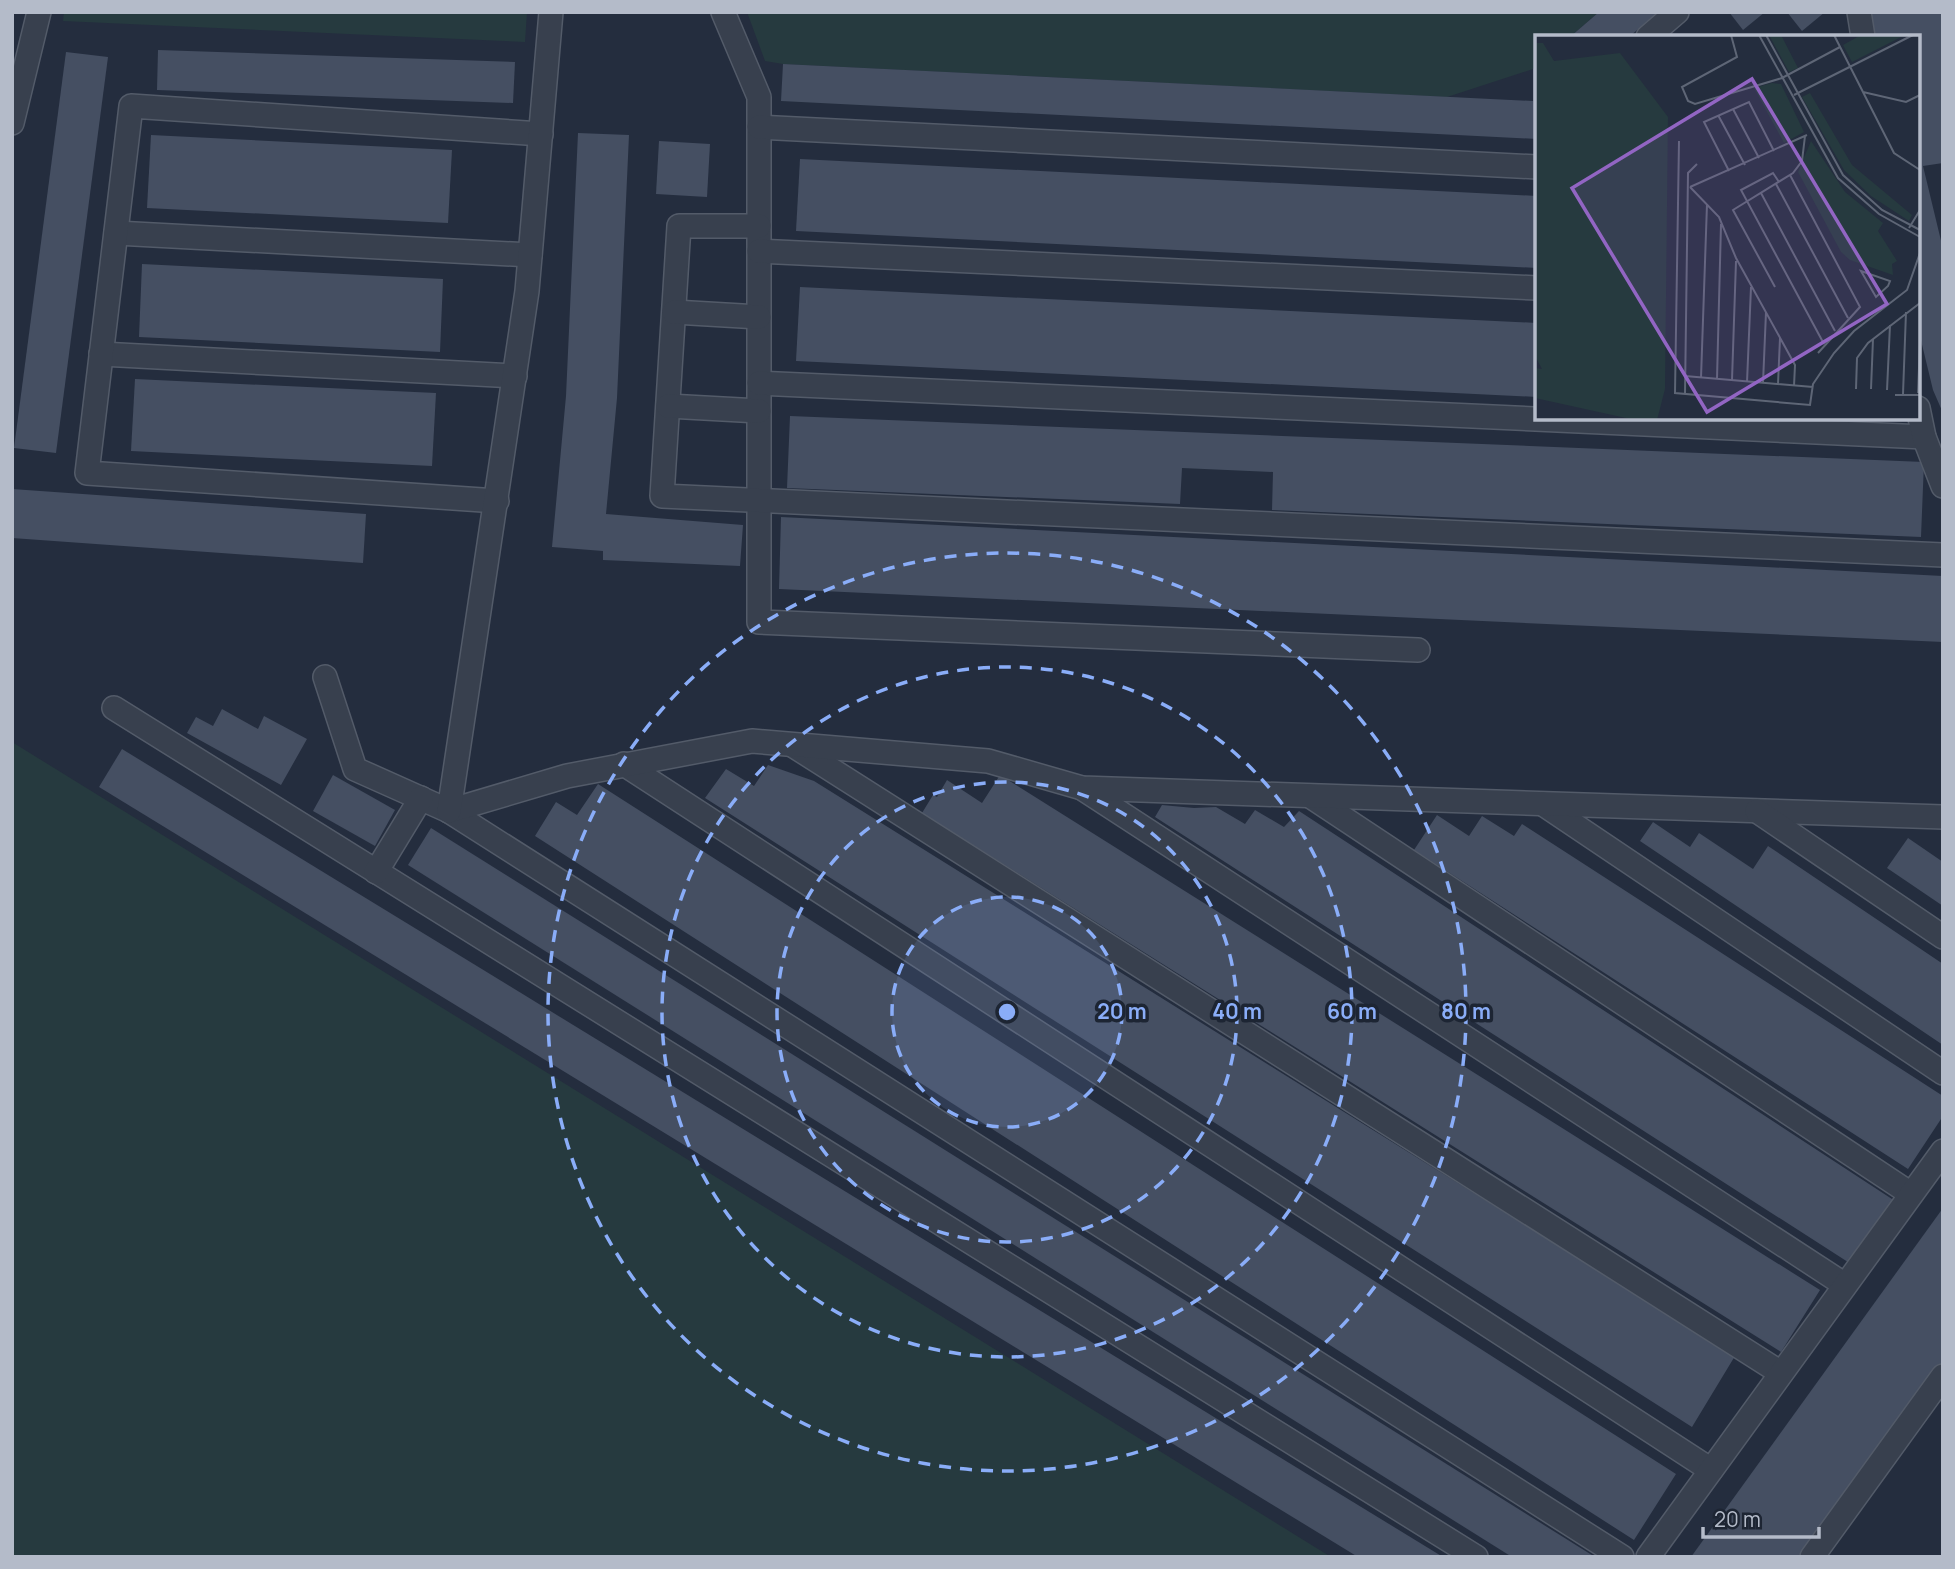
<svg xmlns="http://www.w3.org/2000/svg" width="1955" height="1569" viewBox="0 0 1955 1569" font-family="Manrope,sans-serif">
<rect width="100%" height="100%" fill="#242d3e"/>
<!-- green -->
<g fill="#263a3f">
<path d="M64 12H527L525 42 63 21Z"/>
<path d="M747 12H1599L1570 37H1537V66L1533 69 1447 97 783 64 765 61Z"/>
<path d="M12 742 1331 1557H12Z"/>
</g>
<!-- building -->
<g fill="#454f62">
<path d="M1599 12H1658L1629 37H1570Z"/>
<path d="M1729 12H1765L1743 30Z"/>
<path d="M1787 12H1825L1802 31Z"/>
<path d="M1866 12H1943V163L1923 166 1943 249V413L1933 390 1918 328V37H1870Z"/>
<path d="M158 50 515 62 513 103 157 90Z"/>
<path d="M66 52 108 57 56 453 14 448Z"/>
<path d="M783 64 1533 101V69L1537 66V139L781 101Z"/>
<path d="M578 133 629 135 617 398 606 514 743 525 740 566 603 560V551L552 547 566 396Z"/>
<path d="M151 135 452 150 448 223 147 208Z"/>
<path d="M659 141 710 144 707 197 656 194Z"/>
<path d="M800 159 1537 196V268L796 231Z"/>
<path d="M142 264 443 279 440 352 139 337Z"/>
<path d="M800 287 1537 323V397L796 361Z"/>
<path d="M135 379 436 393 432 466 131 451Z"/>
<path d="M790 416 1924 462 1921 537 1272 510 1273 472 1182 468 1180 504 787 488Z"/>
<path d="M12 489 366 514 363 563 12 538Z"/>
<path d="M781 517 1943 576V642L779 589Z"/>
<path d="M222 709 258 729 264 716 307 739 281 785 187 733 196 717 213 726Z"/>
<path d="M122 749 1443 1557H1358L99 787Z"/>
<path d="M768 765 814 781 1735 1356 1692 1427 705 798 726 769 754 786Z"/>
<path d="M333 775 395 810 375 846 313 811Z"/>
<path d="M1000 775 1820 1290 1781 1352 922 813 933 795 937 797 947 780 982 803Z"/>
<path d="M598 784 1676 1474 1634 1540 535 836 556 802 577 815Z"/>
<path d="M1162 805 1194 808 1216 807 1245 824 1255 810 1284 827 1299 811 1895 1201 1851 1264 1155 817Z"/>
<path d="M1437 815 1469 836 1482 816 1514 836 1522 824 1943 1096V1116L1908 1169 1414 850Z"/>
<path d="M1653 822 1690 847 1699 833 1753 869 1768 846 1943 964V1045L1640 841Z"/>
<path d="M431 828 1595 1557H1512L408 865Z"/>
<path d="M1908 838 1943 862V906L1887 868Z"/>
<path d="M1943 1208V1363L1803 1557H1691Z"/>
</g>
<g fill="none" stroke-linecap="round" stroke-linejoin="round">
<!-- service casing -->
<g stroke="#535b69" stroke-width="26">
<g id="service">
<path d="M723 12 759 97V622L1418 650"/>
<path d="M1859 12 1863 37"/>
<path d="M1648 37 1677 12"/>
<path d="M12 123 39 12"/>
<path d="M759 127 1537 167"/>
<path d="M759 226H679L662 496 1943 555"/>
<path d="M116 233 530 255"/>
<path d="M759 251 1537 288"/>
<path d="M674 312 759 317"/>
<path d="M101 354 515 376"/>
<path d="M759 383 1924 437"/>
<path d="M668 406 759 411"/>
<path d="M1918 408 1924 437 1943 486"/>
<path d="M497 501 87 473 131 106 541 134"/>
<path d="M325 677 355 769 449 811 1622 1557"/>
<path d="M114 708 1476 1557"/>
<path d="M794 746 1781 1373"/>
<path d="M624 764 1711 1470"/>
<path d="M1082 788 1845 1285"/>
<path d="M1310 796 1911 1194"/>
<path d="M1543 804 1943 1073"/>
<path d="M449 811 567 776 752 741 988 761 1082 788 1943 817"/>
<path d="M449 811 527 291 551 12"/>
<path d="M1757 811 1943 937"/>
<path d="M376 872 421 798"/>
<path d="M1648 1557 1943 1151"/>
<path d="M1812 1557 1943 1376"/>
</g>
</g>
<!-- service -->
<use href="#service" stroke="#38404e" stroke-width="23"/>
</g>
<!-- distance rings -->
<circle cx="1007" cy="1012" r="115" fill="#8aadf8" fill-opacity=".12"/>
<g fill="none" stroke="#8aadf8" stroke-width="3.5" stroke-dasharray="12 9">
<circle cx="1007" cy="1012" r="115"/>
<circle cx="1007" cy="1012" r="230"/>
<circle cx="1007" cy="1012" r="345"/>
<circle cx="1007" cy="1012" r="459"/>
</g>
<!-- overview -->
<g transform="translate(1535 35)">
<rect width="385" height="385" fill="#242d3e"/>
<path d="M234 0H246L263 33 254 37ZM326 0H370L317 27 308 10ZM0 8H8L19 26 85 18 133 82 130 354 122 385H100L0 363V333L7 334 0 321ZM237 48 246 49 269 97 249 108 219 53ZM275 58 317 130 377 180 374 186 336 161 309 135 267 62ZM276 106 310 157 348 188 343 196 362 226 357 229 358 240 315 225 306 217 263 137Z" fill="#263a3f"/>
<path fill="none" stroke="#5e6676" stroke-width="2" d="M196 0 202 22 147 52 153 66 160 69 247 43 305 12M224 0 303 143 344 179 385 202M231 0 308 140 347 175 385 195M299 0 359 118 385 135M328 57 371 67 385 60M259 60 378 0M198 74 224 123M183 80 210 130M144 106 140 358 275 370 278 349 299 318 319 296 372 255 385 218M194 136 169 87 214 67 239 116M255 140 325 272 283 318M244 147 238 138 206 155 289 309M241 149 313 283M155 152 184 182 201 223 260 330 259 351M155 152 272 100M226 158 300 296M374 193 385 175M326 236 355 246 353 251 341 262ZM240 252 198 175 258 138 267 126 270 101M150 341 278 352M166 343 172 169M182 344 186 189M197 345 201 226M212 347 216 252M228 348 231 277M243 349 245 303M321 354 322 323 333 308 385 268M336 354 338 304M352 355 355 290M383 358 385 308M150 359 153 138 162 129M368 359 371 277M360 360H385"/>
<path fill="#9265c3" fill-opacity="0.15" stroke="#9265c3" stroke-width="3.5" d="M217 44 352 269 172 377 37 153Z"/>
<rect width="385" height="385" fill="none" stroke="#b4bbc9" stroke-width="3.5"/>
</g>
<circle cx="1007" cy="1012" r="10" fill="#8aadf8" stroke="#1d2533" stroke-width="3.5"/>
<g font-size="21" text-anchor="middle" font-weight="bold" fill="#8aadf8" stroke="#1d2533" stroke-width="7" stroke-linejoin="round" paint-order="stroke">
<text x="1122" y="1019">20 m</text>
<text x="1237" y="1019">40 m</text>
<text x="1352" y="1019">60 m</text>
<text x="1466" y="1019">80 m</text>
</g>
<!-- border -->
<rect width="1955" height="1569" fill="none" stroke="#b4bbc9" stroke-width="28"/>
<!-- scale -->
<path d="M1703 1527v10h116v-10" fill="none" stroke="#b4bbc9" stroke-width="3.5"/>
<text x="1714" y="1527" font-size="21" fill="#b4bbc9" stroke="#1d2533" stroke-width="5" paint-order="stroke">20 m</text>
</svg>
